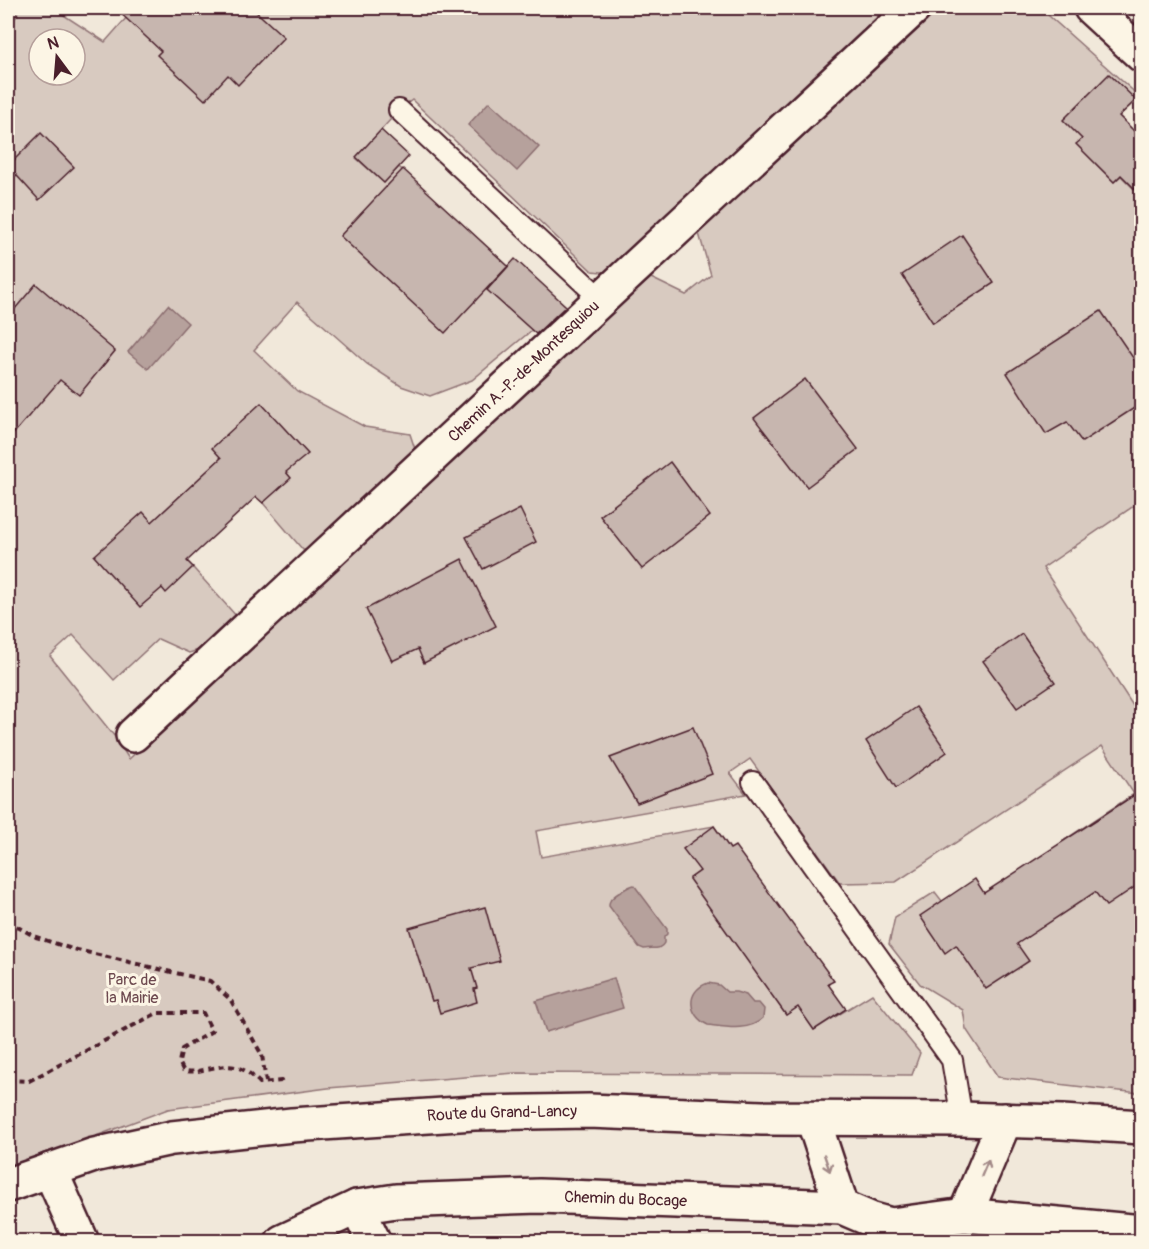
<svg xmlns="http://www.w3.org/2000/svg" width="1149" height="1249" viewBox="0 0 1149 1249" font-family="Pangolin,sans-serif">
<rect width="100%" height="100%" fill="#f1e8da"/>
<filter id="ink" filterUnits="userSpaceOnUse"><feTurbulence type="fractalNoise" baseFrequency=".0167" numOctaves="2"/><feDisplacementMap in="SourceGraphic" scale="12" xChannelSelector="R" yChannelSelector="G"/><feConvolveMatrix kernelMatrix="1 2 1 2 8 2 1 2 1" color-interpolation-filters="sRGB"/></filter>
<g filter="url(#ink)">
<!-- green -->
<path fill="#d8cac0" stroke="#917476" stroke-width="1.5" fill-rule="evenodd" d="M11 8H53L105 42 135 8H893L611 273 592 271 412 100 399 110 356 158 384 183 399 167 508 266 486 289 532 330 472 380 430 396 401 386 367 364 297 302 254 350 297 391 365 427 410 434 418 458 317 550H303L263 503 221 458 152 522 238 618 221 643 189 653 158 639 114 680 73 635 50 656 115 737 129 759 607 316 651 278 686 295 711 275 698 230 941 8H1040L1140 97 1119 116 1131 128 1096 164 1114 182 1121 176 1141 196V501L1043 568 1141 718V1093L1109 1090 998 1077 966 1029 963 1010 920 984 889 944 895 917 935 892 942 901 1017 943 1096 892 1063 841 1134 794 1102 746 896 882 840 883 750 759 730 773 746 794 536 831 541 857 714 826 730 849 689 879 786 1015 798 1007 814 1030 872 994 920 1053 912 1075 515 1073 328 1088 168 1109 8 1169V40L9 39 8 37V27L18 14ZM39 39H75V75H39Z"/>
<!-- water -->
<g fill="#b6a19c" stroke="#8b6d6f" stroke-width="1.5">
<path d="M489 102 539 147 517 171 468 125Z"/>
<path d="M168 305 188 323 148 369 128 352Z"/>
<path d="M634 885 667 929V934L664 937V943C660 951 652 947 644 949L639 947 609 906C609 904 609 902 610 901 612 896 629 886 634 885Z"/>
<path d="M614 978 623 1008 546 1032 536 1001Z"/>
<path d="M708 983 719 985 727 992H736L746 995 753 1003H759L764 1009 763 1018C749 1032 725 1027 708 1025 688 1016 685 991 708 983Z"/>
</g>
<!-- building -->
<g fill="#c7b6af" stroke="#4a1f2b" stroke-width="1.5">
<path d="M115 8H252L284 37 238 85 228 75 205 100 157 55 161 51Z"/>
<path d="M1109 74 1136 100 1119 116 1142 139V196L1121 175 1114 182 1076 144 1082 139 1063 120Z"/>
<path d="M381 130 409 156 384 183 356 157Z"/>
<path d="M41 133 74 167 39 200 8 166Z"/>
<path d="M403 169 508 266 445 333 340 236Z"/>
<path d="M962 235 994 283 933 323 902 275Z"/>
<path d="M515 259 566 306 536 334 487 290Z"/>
<path d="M36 284 115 351 79 395 60 380 8 440V317Z"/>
<path d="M1101 311 1142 371V403L1082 442 1067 422 1046 434 1007 373 1070 332V331Z"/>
<path d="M805 379 858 449 807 487 754 418Z"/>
<path d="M261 403 308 454 286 472 291 478 263 503 256 497 187 561 193 567 166 593 162 588 140 607 94 556 143 512 152 522 221 458 212 448Z"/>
<path d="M670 462 710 516 642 569 600 516Z"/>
<path d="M520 509 536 542 483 569 466 537Z"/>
<path d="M462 559 496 626 424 663 418 649 392 661 366 609Z"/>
<path d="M1022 634 1055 682 1017 708 983 661Z"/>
<path d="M916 707 947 752 896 788 866 741Z"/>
<path d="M693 727 712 774 637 803 610 758Z"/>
<path d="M1142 790V882L1106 906 1095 892 1017 944 1029 961 986 989 956 945 945 953 920 916 975 879 984 893Z"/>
<path d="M714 826 730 849 735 846 834 981 828 984 846 1009 814 1030 798 1007 786 1015 689 879 700 871 683 849Z"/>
<path d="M485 907 500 961 471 968 477 988 474 989 477 1002 440 1013 436 1000 432 1001 409 928Z"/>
</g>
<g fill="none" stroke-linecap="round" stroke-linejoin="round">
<!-- lane casing -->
<g stroke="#4a1f2b" stroke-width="24">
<g id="lane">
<path d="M399 110 601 299"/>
<path d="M753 782 952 1060 962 1119"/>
</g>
</g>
<!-- street casing -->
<g stroke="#4a1f2b" stroke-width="38">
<g id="street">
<path id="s1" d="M133 735 914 8"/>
<path d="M813 1119 842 1207"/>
<path d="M50 1170 82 1242"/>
<path d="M357 1207 374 1242"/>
<path d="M965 1215 1005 1120"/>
<path id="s2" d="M282 1242 357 1207 396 1201 539 1196 842 1207 870 1219 891 1225 965 1215 1142 1232"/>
</g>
</g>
<!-- secondary casing -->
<g stroke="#4a1f2b" stroke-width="38">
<g id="secondary">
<path d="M1091 8 1142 55"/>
<path id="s3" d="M8 1185 94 1155 172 1138 292 1125 474 1113 589 1111 762 1118 962 1119 1062 1122 1142 1127"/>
</g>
</g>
<!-- path -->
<g stroke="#4a1f2b" stroke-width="4" stroke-dasharray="6 4.5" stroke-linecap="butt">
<path d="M8 920 14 925 36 937 69 948 210 981 230 999 262 1055 266 1082"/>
<path d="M8 1080 29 1081 157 1013H203L212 1031 182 1049 179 1062 183 1070C192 1073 198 1071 207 1069 232 1064 241 1064 260 1083L281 1081 283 1086"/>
</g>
<!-- lane -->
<use href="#lane" stroke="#fcf5e5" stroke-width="20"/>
<!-- street -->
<use href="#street" stroke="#fcf5e5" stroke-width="33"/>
<!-- secondary -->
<use href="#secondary" stroke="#fcf5e5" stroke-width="33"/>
</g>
<!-- one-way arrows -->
<defs><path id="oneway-shaft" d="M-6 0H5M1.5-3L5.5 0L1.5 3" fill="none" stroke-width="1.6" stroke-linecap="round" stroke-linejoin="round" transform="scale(1.5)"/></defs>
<g stroke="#a38a88">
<use href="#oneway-shaft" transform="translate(827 1163) rotate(71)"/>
<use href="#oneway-shaft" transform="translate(985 1168) rotate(-67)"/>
</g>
</g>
<g text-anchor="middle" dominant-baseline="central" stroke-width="6" stroke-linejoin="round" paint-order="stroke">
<!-- street labels -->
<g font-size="16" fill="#4a1f2b" stroke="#fcf5e5">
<text stroke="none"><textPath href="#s1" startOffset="534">Chemin A.-P.-de-Montesquiou</textPath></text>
<text stroke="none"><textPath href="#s3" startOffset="502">Route du Grand-Lancy</textPath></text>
<text stroke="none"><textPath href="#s2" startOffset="352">Chemin du Bocage</textPath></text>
</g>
<!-- park labels -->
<g font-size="16" fill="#6e4a50" stroke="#fcf5e5">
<text x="132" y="980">Parc de<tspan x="132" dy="18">la Mairie</tspan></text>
</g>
</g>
<!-- margin -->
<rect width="1149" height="1249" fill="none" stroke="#fcf5e5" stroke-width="30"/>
<rect x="15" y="15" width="1119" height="1219" fill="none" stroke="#4a1f2b" stroke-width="2" filter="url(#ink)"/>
<!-- north arrow -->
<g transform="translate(57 57) rotate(344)"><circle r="28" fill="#fcf5e5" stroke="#b59f9b" stroke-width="1.5"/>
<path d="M0-4.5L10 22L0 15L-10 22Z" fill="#4a1f2b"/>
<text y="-9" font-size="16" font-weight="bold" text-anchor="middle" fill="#4a1f2b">N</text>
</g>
</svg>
